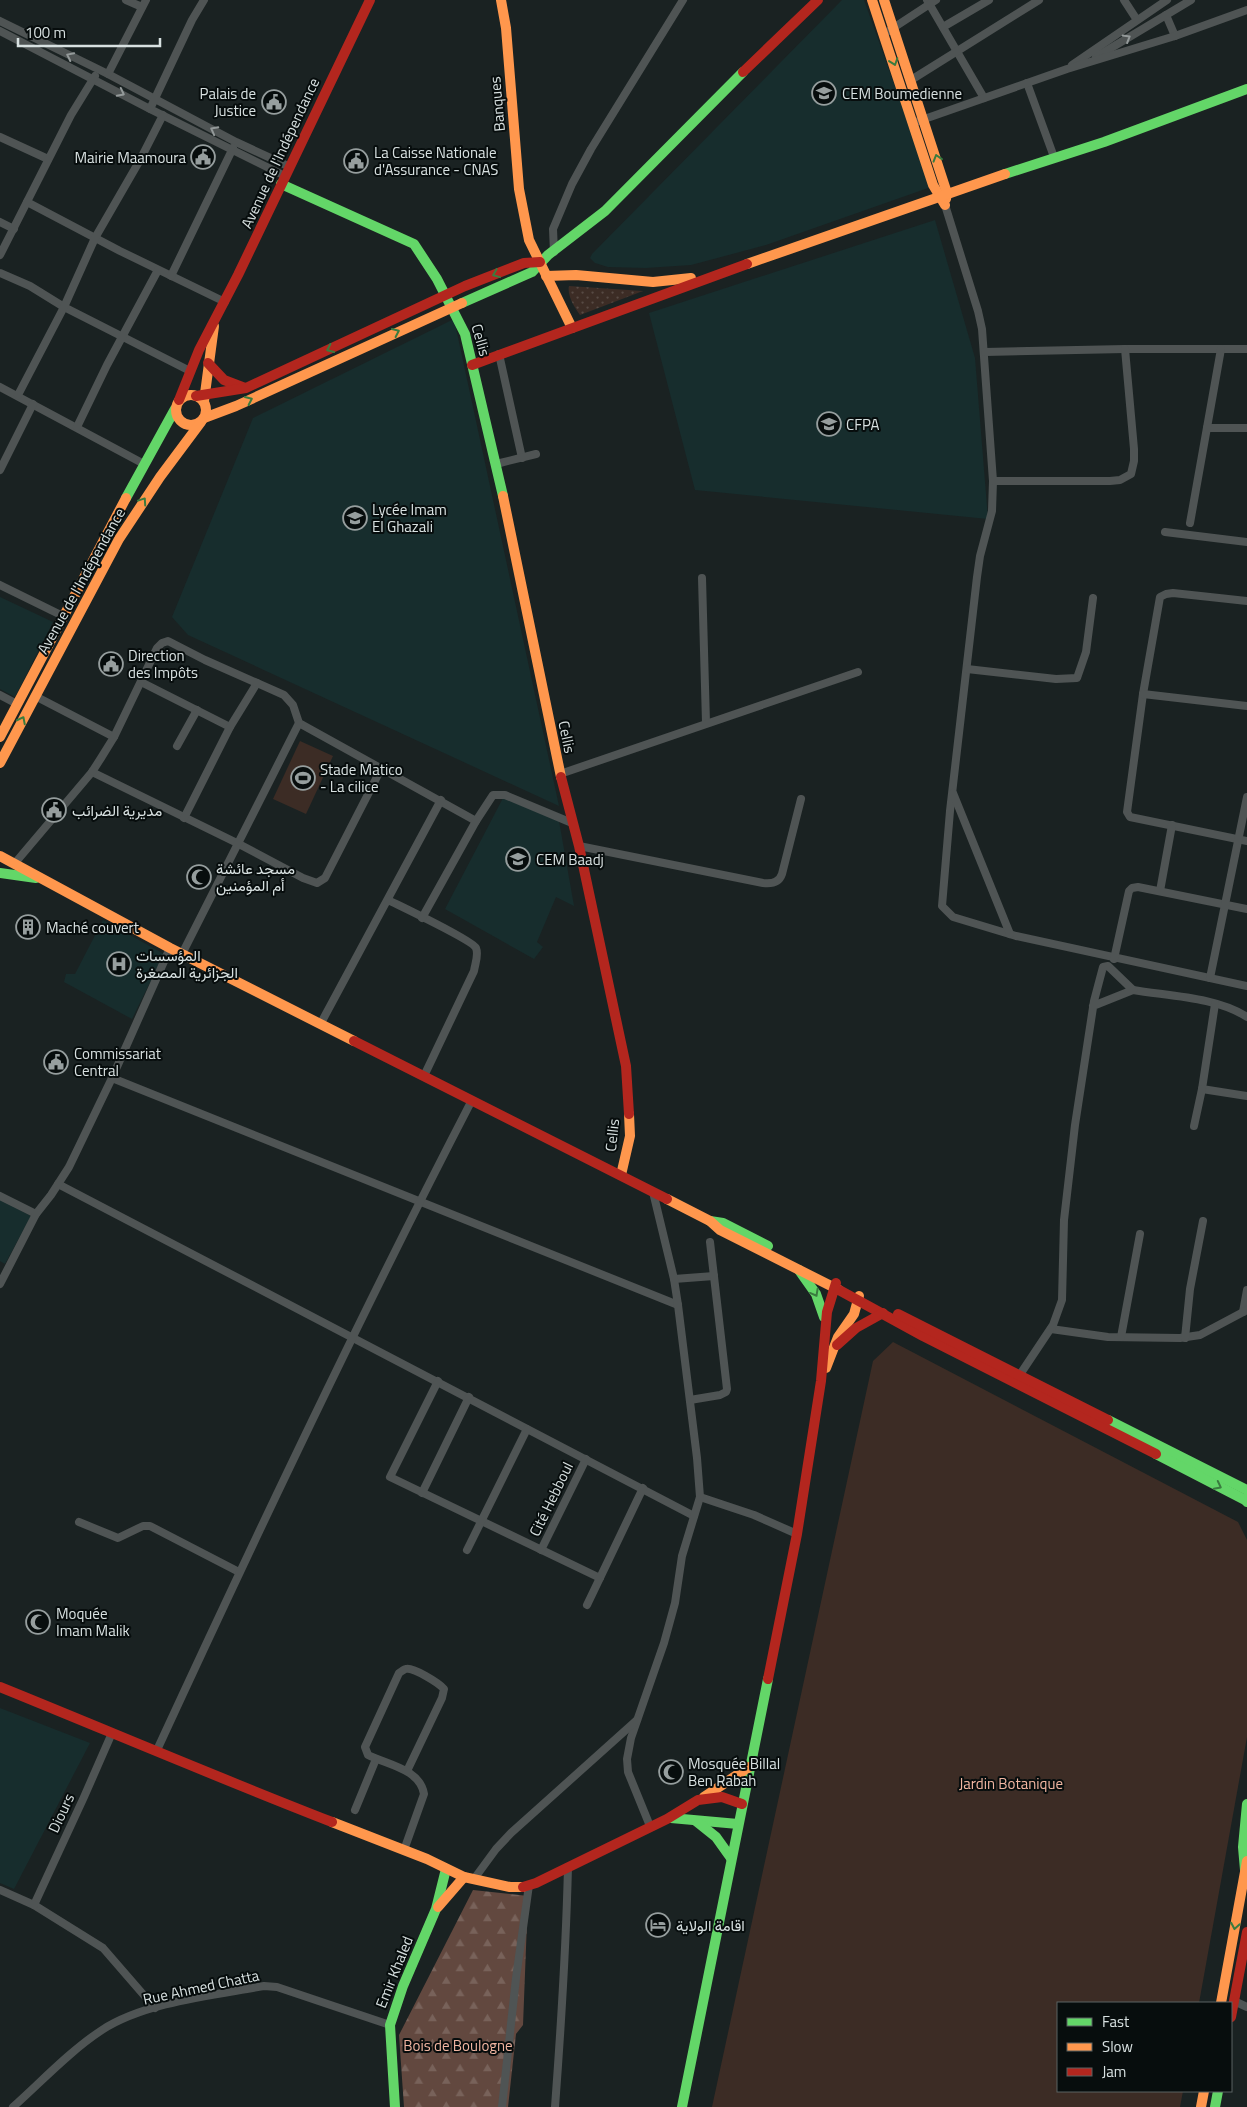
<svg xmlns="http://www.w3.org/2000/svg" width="1247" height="2107" viewBox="0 0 1247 2107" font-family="'Titillium Web',Vazirmatn,sans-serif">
<defs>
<pattern id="grass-dots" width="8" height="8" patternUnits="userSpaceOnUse" patternTransform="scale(1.25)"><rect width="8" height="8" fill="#3c2c25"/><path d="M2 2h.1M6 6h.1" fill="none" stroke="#574a44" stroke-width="1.8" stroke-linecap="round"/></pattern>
<pattern id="forest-firs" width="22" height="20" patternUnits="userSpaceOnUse" patternTransform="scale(1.25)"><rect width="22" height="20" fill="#62483f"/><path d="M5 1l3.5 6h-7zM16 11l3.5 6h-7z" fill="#78625a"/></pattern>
</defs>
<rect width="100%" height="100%" fill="#1a2222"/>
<!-- built -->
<g fill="#172d2d">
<path d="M842 0H864L931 187 766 245 691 265 646 268 608 267 595 263 590 258 592 254Z"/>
<path d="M935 220 975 358 988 519 695 490 649 313Z"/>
<path d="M454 319 559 806 188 635 172 617 253 418Z"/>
<path d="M0 597 53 622 15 697 0 689Z"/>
<path d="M503 798 559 821 574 906 556 897 537 942 543 947 534 959 445 909Z"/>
<path d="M103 920 164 954 132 1019 64 982 66 974H75Z"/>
<path d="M0 1200 31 1216 5 1264 0 1261Z"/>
<path d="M0 1708 90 1743 14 1889 0 1883Z"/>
</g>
<!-- grass -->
<path fill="url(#grass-dots)" d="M569 286 643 291 580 315C574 307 567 295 569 286Z"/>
<!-- forest -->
<path fill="url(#forest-firs)" d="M473 1890 528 1896 523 2025 516 2034 508 2107H404L399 2035Z"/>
<!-- green -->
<g fill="#3c2c25">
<path d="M300 741 333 756 306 814 273 799Z"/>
<path d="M893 1342 1238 1522 1247 1540V1737L1199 2003H1058V2091H1183L1180 2107H712L873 1361Z"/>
</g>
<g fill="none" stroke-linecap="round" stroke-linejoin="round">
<!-- street -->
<g stroke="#4f5454" stroke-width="8">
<path d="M126 0 142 7"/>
<path d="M927 0 984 98"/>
<path d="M1124 0 1137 20"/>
<path d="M1166 15 1175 36"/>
<path d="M0 21 108 74 236 142 290 167"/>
<path d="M943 27 989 0"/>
<path d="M0 31 150 109 285 176"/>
<path d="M884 34 936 0"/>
<path d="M1096 57 1191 0"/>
<path d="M1072 65 1167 0"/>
<path d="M108 74 146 0"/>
<path d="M911 80 1039 0"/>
<path d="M1027 83 1054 157"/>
<path d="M150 109 192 20 204 0"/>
<path d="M913 123 1067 69 1175 36 1247 10"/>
<path d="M0 137 48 159"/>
<path d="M27 202 120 251 225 302"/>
<path d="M945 205 978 311 982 329 993 481 992 511 980 556 977 577 950 811 942 906 953 917 1016 936 1247 986"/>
<path d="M0 222 14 229"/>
<path d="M554 252 553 229 572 184 591 149 683 0"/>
<path d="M0 255 71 115 95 76"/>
<path d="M0 273 30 286 64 307 190 371"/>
<path d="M171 276 233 148"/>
<path d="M985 352 1125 349H1247"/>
<path d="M499 354 522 458"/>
<path d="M0 387 144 464"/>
<path d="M18 395 64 307 95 238 140 160 163 115"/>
<path d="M77 427 107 365 158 270"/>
<path d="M1207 428H1247"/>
<path d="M496 464 536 454"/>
<path d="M0 470 33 404"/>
<path d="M993 481H1110L1120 480 1131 474 1134 461V449L1125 349"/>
<path d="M1190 523 1221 349"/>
<path d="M1165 532 1247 542"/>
<path d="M702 578 706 723"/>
<path d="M0 585 65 617"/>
<path d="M1247 601 1173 593 1166 594 1160 597 1143 694 1127 812 1130 817 1247 841"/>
<path d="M967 669 1056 679 1077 678 1086 652 1093 598"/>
<path d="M141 682 230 727"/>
<path d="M1143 694 1247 706"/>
<path d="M0 695 17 704"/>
<path d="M35 696 114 737"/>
<path d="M177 746 197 710"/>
<path d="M92 772 237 843 303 878 317 883 325 878 381 769"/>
<path d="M560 774 858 672"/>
<path d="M953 793 1010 934"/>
<path d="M184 818 230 727 257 683"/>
<path d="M579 846 763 883C771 884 779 883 782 874L801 799"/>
<path d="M15 863 92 772 101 758 114 737 157 648 162 643 168 641 205 660 284 695 293 705 299 723 476 821"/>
<path d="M1160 891 1172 825"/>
<path d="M388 900C402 907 472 940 476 948 479 955 475 964 474 971L424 1076"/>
<path d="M422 918 476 821 493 795H505L572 823"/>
<path d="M182 954 299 723"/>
<path d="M1114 959 1129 891 1132 888 1138 887 1247 909"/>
<path d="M1210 978 1247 797"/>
<path d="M1133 990C1168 996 1217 997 1247 1017"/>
<path d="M1215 1004 1202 1089 1247 1096"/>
<path d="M321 1023 441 800"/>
<path d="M112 1078 678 1305"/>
<path d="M1194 1126 1202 1089"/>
<path d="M58 1184 694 1516"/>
<path d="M0 1196 36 1214"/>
<path d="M674 1279 714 1276"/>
<path d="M0 1284 36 1214 51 1195 69 1167 112 1078 170 948"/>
<path d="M1243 1312 1247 1290"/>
<path d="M1051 1329 1108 1337 1180 1338 1200 1335 1247 1310"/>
<path d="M1121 1337 1140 1234"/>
<path d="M1185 1338 1190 1289 1203 1221"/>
<path d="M1019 1376 1053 1325 1062 1300 1064 1220 1075 1125 1094 1001 1103 967 1108 966 1133 990 1093 1006"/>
<path d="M438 1381 390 1477 600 1578"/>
<path d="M690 1400 720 1395 726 1392 727 1389 710 1242"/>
<path d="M422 1493 469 1397"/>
<path d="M700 1497 754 1515 797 1534"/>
<path d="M79 1522 118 1538 143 1526H150L239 1572"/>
<path d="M467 1550 527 1429"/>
<path d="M541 1550 586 1459"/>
<path d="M587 1605 643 1488"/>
<path d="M112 1733 84 1797 34 1905 103 1948 155 2008"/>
<path d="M157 1750C258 1531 361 1314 472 1100"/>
<path d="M355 1810 376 1759"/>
<path d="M650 1826 628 1772 627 1759 631 1738 664 1643 675 1603 682 1556 700 1497 697 1458 678 1305 674 1279 653 1192"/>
<path d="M404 1850 424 1794C420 1769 388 1765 368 1755L365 1747 399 1673C401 1672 404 1669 406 1669 413 1667 439 1683 444 1689L442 1698 407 1771"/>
<path d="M474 1879 496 1849 511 1833 637 1720"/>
<path d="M0 1890 34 1905"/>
<path d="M1234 2001 1247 2007"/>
<path d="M13 2107C42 2081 70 2051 102 2030 145 2002 215 1995 264 1986L277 1987 390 2025"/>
<path d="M502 2107 516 1978 529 1885"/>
<path d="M555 2107C561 2027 566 1947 568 1867"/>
</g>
<!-- fast -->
<g stroke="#63d668" stroke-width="10">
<path d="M1005 174 1104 142 1247 89"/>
<path d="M281 184 414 244 437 279 465 334 503 496"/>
<path d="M462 303 532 272 548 255 605 211 743 72"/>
<path d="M126 498 175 409"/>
<path d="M0 873 36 878"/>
<path d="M710 1221 723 1223 768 1246"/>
<path d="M799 1270 816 1294 824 1317"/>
<path d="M1108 1420 1247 1490"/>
<path d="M1156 1454 1247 1501"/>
<path d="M1245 1499 1247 1502"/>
<path d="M671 1818 738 1824"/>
<path d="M696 1821 716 1837 731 1858"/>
<path d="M1245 1870 1243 1847 1247 1804"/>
<path d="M395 2107 390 2025 403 1986 436 1909 446 1869"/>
<path d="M682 2107 768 1679"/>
<path d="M1215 2107 1218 2091"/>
</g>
<!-- slow -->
<g stroke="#ff974d" stroke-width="10">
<path d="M501 0 506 28 519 189 529 240 572 328"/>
<path d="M872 0 933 185 945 205"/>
<path d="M884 0 947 193 946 199"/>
<path d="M747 264 1005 174"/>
<path d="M546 276 576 275 653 282 691 278"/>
<circle cx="191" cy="410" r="15"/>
<path d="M204 401 214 326"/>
<path d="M204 418 236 406 462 303"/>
<path d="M503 496 561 777"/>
<path d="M0 737 126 498"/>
<path d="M0 763 119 539 160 477 201 422"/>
<path d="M0 856 170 948 354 1041"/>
<path d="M621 1175 630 1136 629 1114"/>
<path d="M667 1199 710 1221 720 1230 839 1290"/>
<path d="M826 1368 838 1337 854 1314 859 1296"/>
<path d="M704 1797 749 1767"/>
<path d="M332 1822 427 1859 464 1877 510 1887H523"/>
<path d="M438 1907 464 1877"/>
<path d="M1221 2003 1247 1861"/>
<path d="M1201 2107 1204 2091"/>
</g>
<!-- jam -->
<g stroke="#b3261e" stroke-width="10">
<path d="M743 72 818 0"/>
<path d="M208 363 224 380 245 388"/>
<path d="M472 365 747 264"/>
<path d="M196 396 246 388 465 286 524 263 540 262"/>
<path d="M179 400 199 350 238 275 370 0"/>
<path d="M561 777 579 846 626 1066 629 1114"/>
<path d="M354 1041 667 1199"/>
<path d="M839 1290 923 1336 1156 1454"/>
<path d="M898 1314 1108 1420"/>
<path d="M837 1345 856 1328 883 1313"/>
<path d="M768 1679 797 1534 821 1381 827 1312 836 1283"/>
<path d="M0 1687C111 1732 221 1779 332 1822"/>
<path d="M523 1887 536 1883 667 1819 698 1800 722 1797 742 1804"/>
<path d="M1231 2017 1247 1932"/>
</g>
</g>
<!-- one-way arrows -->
<defs><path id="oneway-chevron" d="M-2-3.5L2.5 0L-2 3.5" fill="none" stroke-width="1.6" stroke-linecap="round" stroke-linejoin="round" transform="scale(1.25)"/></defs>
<g stroke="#949a9a">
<use href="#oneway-chevron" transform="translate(1127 38) rotate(-31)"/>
<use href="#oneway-chevron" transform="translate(70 56) rotate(-154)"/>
<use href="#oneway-chevron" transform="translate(121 93) rotate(27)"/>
<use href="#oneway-chevron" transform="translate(214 130) rotate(-152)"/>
</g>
<g stroke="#3a7c3f">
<use href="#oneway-chevron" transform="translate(894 62) rotate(71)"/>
<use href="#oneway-chevron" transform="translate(937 158) rotate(-107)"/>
<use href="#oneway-chevron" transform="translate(496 274) rotate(158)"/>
<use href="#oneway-chevron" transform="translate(396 332) rotate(-25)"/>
<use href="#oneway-chevron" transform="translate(330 349) rotate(155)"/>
<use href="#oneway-chevron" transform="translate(249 400) rotate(-25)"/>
<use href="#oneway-chevron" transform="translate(143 501) rotate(-56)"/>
<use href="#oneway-chevron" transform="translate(22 720) rotate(-63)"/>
<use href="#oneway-chevron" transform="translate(815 1293) rotate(61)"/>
<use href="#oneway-chevron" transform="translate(1218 1486) rotate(27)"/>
<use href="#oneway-chevron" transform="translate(1235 1926) rotate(100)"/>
</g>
<!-- icons -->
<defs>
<g id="school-ring" transform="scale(1.25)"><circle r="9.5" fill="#070d0d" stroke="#969e9e" stroke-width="1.5"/><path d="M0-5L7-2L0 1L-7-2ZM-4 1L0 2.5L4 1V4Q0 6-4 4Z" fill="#969e9e"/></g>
<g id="civic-ring" transform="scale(1.25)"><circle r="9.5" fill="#070d0d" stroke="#969e9e" stroke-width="1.5"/><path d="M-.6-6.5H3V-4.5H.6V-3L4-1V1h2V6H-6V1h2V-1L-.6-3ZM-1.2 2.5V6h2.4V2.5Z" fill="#969e9e"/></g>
<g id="university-ring" transform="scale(1.25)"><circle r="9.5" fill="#070d0d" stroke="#969e9e" stroke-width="1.5"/><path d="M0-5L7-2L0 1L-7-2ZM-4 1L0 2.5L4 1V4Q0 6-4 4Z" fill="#969e9e"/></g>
<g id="stadium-ring" transform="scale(1.25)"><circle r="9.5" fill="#070d0d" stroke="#969e9e" stroke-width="1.5"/><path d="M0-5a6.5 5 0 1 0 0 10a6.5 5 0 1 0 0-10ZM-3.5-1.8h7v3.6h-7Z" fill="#969e9e"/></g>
<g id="mosque-ring" transform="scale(1.25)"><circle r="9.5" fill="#070d0d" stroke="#969e9e" stroke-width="1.5"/><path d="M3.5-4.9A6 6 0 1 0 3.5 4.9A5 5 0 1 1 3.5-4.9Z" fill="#969e9e"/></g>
<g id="building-ring" transform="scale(1.25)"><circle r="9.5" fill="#070d0d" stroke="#969e9e" stroke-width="1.5"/><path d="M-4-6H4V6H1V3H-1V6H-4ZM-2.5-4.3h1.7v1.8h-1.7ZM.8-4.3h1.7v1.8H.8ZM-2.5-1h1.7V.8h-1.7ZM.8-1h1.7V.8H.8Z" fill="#969e9e"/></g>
<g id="hospital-ring" transform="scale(1.25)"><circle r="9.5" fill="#070d0d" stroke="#969e9e" stroke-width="1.5"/><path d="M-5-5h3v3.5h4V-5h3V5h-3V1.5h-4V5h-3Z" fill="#969e9e"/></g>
<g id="hotel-ring" transform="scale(1.25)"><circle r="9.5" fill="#070d0d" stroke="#969e9e" stroke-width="1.5"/><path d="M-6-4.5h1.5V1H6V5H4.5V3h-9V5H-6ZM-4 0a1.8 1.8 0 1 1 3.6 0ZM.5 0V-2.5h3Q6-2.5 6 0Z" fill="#969e9e"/></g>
</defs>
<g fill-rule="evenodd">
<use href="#school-ring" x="824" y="93"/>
<use href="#civic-ring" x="274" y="102"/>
<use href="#civic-ring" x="203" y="157"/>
<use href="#civic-ring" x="356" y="161"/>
<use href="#university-ring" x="829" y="424"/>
<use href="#school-ring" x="355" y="518"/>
<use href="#civic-ring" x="111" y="664"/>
<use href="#stadium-ring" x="303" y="778"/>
<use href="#civic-ring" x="54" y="810"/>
<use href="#school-ring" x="518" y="859"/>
<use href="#mosque-ring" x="199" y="877"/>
<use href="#building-ring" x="28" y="927"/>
<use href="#hospital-ring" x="119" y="964"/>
<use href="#civic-ring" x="56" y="1062"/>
<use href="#mosque-ring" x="38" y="1622"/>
<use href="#mosque-ring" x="671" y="1772"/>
<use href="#hotel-ring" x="658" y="1925"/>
</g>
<g text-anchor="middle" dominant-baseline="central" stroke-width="4" stroke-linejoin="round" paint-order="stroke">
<!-- poi labels -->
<g font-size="15" fill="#d8e1e1" stroke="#070d0d" text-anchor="start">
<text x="256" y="93" text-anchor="end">Palais de<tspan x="256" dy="17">Justice</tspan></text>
<text x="842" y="93">CEM Boumedienne</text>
<text x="374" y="152">La Caisse Nationale<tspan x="374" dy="17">d'Assurance - CNAS</tspan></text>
<text x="186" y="157" text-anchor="end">Mairie Maamoura</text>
<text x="846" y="424">CFPA</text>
<text x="372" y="509">Lycée Imam<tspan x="372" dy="17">El Ghazali</tspan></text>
<text x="128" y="655">Direction<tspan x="128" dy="17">des Impôts</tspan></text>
<text x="320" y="769">Stade Matico<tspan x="320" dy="17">- La cilice</tspan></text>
<text x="72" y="810">مديرية الضرائب</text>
<text x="536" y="859">CEM Baadj</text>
<text x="216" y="868">مسجد عائشة<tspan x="216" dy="17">أم المؤمنين</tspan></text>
<text x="46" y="927">Maché couvert</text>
<text x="136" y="955">المؤسسات<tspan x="136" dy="17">الجزائرية المصغرة</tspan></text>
<text x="74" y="1053">Commissariat<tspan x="74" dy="17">Central</tspan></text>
<text x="56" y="1613">Moquée<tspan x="56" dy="17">Imam Malik</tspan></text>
<text x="688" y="1763">Mosquée Billal<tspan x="688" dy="17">Ben Rabah</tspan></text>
<text x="676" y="1925">اقامة الولاية</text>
</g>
<!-- street labels -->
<g font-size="15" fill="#d8e1e1" stroke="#070d0d">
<text transform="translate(497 104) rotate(-95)">Banques</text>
<text transform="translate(280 153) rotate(-65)">Avenue de l'Indépendance</text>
<text transform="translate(481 340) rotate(74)">Cellis</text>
<text transform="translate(81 581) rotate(-61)">Avenue de l'Indépendance</text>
<text transform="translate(567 737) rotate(78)">Cellis</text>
<text transform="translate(612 1135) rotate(-84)">Cellis</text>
<text transform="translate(551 1499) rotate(-64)">Cité Hebboul</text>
<text transform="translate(61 1813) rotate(-65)">Diours</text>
<text transform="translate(394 1972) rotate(-68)">Emir Khaled</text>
<text transform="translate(201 1987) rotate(-12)">Rue Ahmed Chatta</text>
</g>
<!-- park labels -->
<g font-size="15" fill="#f2b6a2" stroke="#070d0d">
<text x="1011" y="1783">Jardin Botanique</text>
<text x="458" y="2045">Bois de Boulogne</text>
</g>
</g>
<!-- legend -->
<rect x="1057" y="2002" width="175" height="90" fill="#070d0d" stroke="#5b6262"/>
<rect x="1067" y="2018" width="25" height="8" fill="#63d668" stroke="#5b6262"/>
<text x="1102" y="2027" font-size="15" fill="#d8e1e1">Fast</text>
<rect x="1067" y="2043" width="25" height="8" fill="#ff974d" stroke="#5b6262"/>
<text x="1102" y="2052" font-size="15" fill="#d8e1e1">Slow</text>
<rect x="1067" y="2068" width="25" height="8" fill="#b3261e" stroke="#5b6262"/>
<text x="1102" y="2077" font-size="15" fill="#d8e1e1">Jam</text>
<!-- scale -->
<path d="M18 38v8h142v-8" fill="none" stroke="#d8e1e1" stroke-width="2.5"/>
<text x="25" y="38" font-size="15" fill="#d8e1e1" stroke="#070d0d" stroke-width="4" paint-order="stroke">100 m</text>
</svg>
